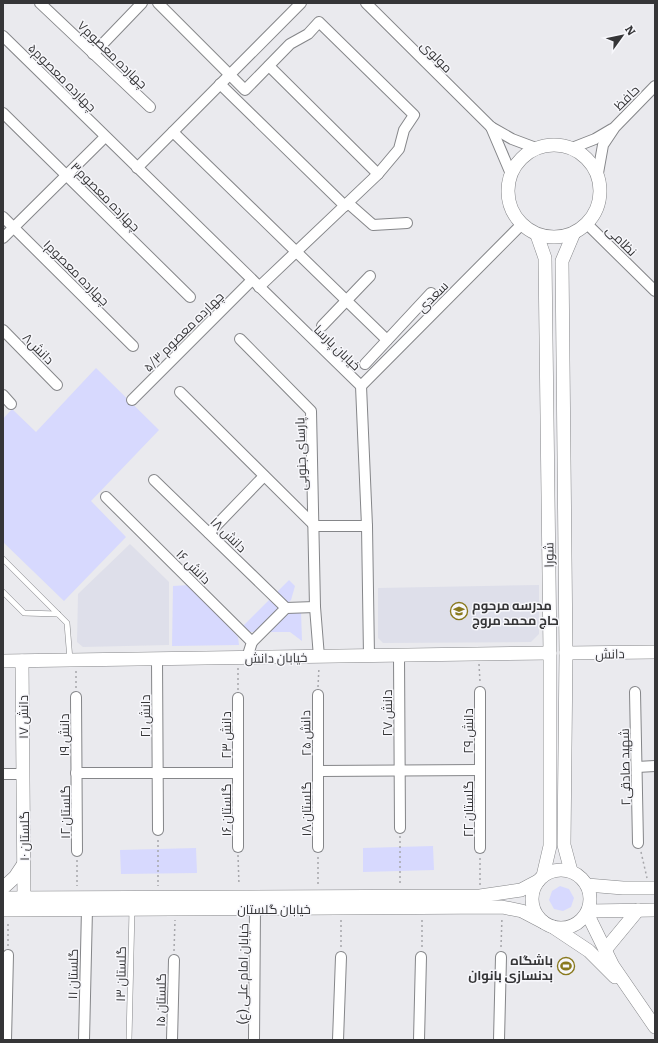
<svg xmlns="http://www.w3.org/2000/svg" width="658" height="1043" viewBox="0 0 658 1043" font-family="Literata,Cairo,serif">
<rect width="100%" height="100%" fill="#eaeaee"/>
<!-- built -->
<g fill="#dedfea">
<path d="M130 544 169 582V645L83 647 77 642 78 594Z"/>
<path d="M539 585V634L531 642 383 643 378 638V588Z"/>
</g>
<!-- green -->
<g fill="#d7d9fe">
<path d="M96 368 159 430 91 501 126 537 64 601 3 542V419L12 409 36 432Z"/>
<path d="M289 580 295 586 291 600 260 632H250L243 626Z"/>
<path d="M189 585 238 637 239 645 172 646 173 586Z"/>
<path d="M301 611 302 641 290 632H269L287 612Z"/>
<path d="M433 846 434 870 363 872V848Z"/>
<path d="M196 848 197 873 121 874 120 850Z"/>
<path d="M560 886 569 889 574 898 571 907 563 911 554 909 549 900 552 891Z"/>
</g>
<g fill="none" stroke-linecap="round" stroke-linejoin="round">
<!-- service casing -->
<g stroke="#858689" stroke-width="6">
<g id="service">
<path d="M3 559 67 623 70 660"/>
<path d="M3 592 24 613 58 614"/>
<path d="M129 1040 132 909"/>
</g>
</g>
<!-- minor casing -->
<g stroke="#858689" stroke-width="12">
<g id="minor">
<path d="M40 3 150 107"/>
<path d="M158 3 245 90 290 44 308 34 319 22 414 115 404 130 399 149 378 174 259 287"/>
<path d="M366 3 491 127 512 139 536 148"/>
<path d="M3 36 361 386 367 526 369 656"/>
<path d="M93 54 142 3"/>
<path d="M269 66 378 174"/>
<path d="M220 84 345 206"/>
<path d="M3 113 190 297"/>
<path d="M491 127 511 174"/>
<path d="M173 132 387 340"/>
<path d="M572 148 595 139 612 129"/>
<path d="M137 168 301 3"/>
<path d="M598 173 603 145 615 127 655 86"/>
<path d="M348 203 373 225 407 223"/>
<path d="M3 217 133 346"/>
<path d="M588 225 655 291"/>
<path d="M3 238 105 137"/>
<path d="M322 326 370 276"/>
<path d="M3 330 57 385"/>
<path d="M240 339 311 411 315 607 319 657"/>
<path d="M365 364 431 293"/>
<path d="M361 386 521 225"/>
<path d="M180 392 315 526H367"/>
<path d="M3 395 11 404"/>
<path d="M132 400 252 280"/>
<path d="M154 480 286 608"/>
<path d="M106 497 252 642 247 658"/>
<path d="M209 533 264 476"/>
<path d="M252 642 286 608 315 607"/>
<path d="M399 655 400 828"/>
<path d="M157 659 158 830"/>
<path d="M480 692V848"/>
<path d="M635 692 638 843"/>
<path d="M318 695V847"/>
<path d="M76 697 77 851"/>
<path d="M238 698V847"/>
<path d="M637 767 655 766"/>
<path d="M319 771 480 770"/>
<path d="M76 773H238"/>
<path d="M3 774H23"/>
<path d="M6 1040 8 955"/>
<path d="M84 1040 87 909"/>
<path d="M172 1040 174 960"/>
<path d="M254 1040 255 908"/>
<path d="M338 1040 341 957"/>
<path d="M419 1040 421 957"/>
<path d="M499 1040 501 957"/>
</g>
</g>
<!-- tertiary casing -->
<g stroke="#858689" stroke-width="14">
<g id="tertiary">
<circle cx="554" cy="191" r="46"/>
<path d="M537 235 545 258 550 653V846L543 876"/>
<path d="M566 653 655 652"/>
<path d="M3 661 550 653"/>
<path d="M22 661 24 899"/>
<circle cx="561" cy="899" r="29"/>
<path d="M571 871 564 845 566 653 562 261 573 235"/>
<path d="M587 885 623 888H655"/>
<path d="M3 888 15 877 23 865"/>
<path d="M3 898 480 896 521 890 538 881"/>
<path d="M3 910 502 907 522 911 543 922"/>
<path d="M588 911 655 910"/>
<path d="M587 913 613 966 655 1027"/>
<path d="M553 927 589 951 615 977"/>
<path d="M605 950 638 910"/>
</g>
</g>
<!-- path -->
<g stroke="#a6a6aa" stroke-width="1.5" stroke-dasharray="2 3" stroke-linecap="butt">
<path d="M479 664 480 682"/>
<path d="M238 668V690"/>
<path d="M318 687 319 667"/>
<path d="M76 688V670"/>
<path d="M400 836V886"/>
<path d="M158 840V886"/>
<path d="M641 852 647 878"/>
<path d="M238 855 239 885"/>
<path d="M318 857V887"/>
<path d="M480 858V886"/>
<path d="M77 860V886"/>
<path d="M8 946V921"/>
<path d="M341 947V919"/>
<path d="M422 947V919"/>
<path d="M501 947 502 917"/>
<path d="M174 951 175 920"/>
</g>
<!-- service -->
<use href="#service" stroke="#fff" stroke-width="5"/>
<!-- minor -->
<use href="#minor" stroke="#fff" stroke-width="10"/>
<!-- tertiary -->
<use href="#tertiary" stroke="#fff" stroke-width="13"/>
</g>
<!-- icons -->
<defs>
<g id="school-ring" transform="scale(0.9)"><circle r="9.5" fill="#f7f7fb" stroke="#89791d" stroke-width="1.5"/><path d="M0-5L7-2L0 1L-7-2ZM-4 1L0 2.5L4 1V4Q0 6-4 4Z" fill="#89791d"/></g>
<g id="stadium-ring" transform="scale(0.9)"><circle r="9.5" fill="#f7f7fb" stroke="#89791d" stroke-width="1.5"/><path d="M0-5a6.5 5 0 1 0 0 10a6.5 5 0 1 0 0-10ZM-3.5-1.8h7v3.6h-7Z" fill="#89791d"/></g>
</defs>
<g fill-rule="evenodd">
<use href="#school-ring" x="459" y="611"/>
<use href="#stadium-ring" x="566" y="966"/>
</g>
<g text-anchor="middle" dominant-baseline="central" stroke-width="3" stroke-linejoin="round" paint-order="stroke">
<!-- street labels -->
<g font-size="13" fill="#353537" stroke="#f7f7fb">
<text transform="translate(113 54) rotate(44)">چهارده معصوم۷</text>
<text transform="translate(437 56) rotate(45)">مولوی</text>
<text transform="translate(63 77) rotate(45)">چهارده معصوم۵</text>
<text transform="translate(626 97) rotate(-45)">حافظ</text>
<text transform="translate(106 196) rotate(45)">چهارده معصوم۳</text>
<text transform="translate(622 240) rotate(45)">نظامی</text>
<text transform="translate(77 272) rotate(45)">چهارده معصوم۱</text>
<text transform="translate(432 296) rotate(-45)">سعدی</text>
<text transform="translate(183 331) rotate(-45)">چهارده معصوم ۵/۳</text>
<text transform="translate(338 347) rotate(44)">خیابان پارسا</text>
<text transform="translate(39 348) rotate(45)">دانش۸</text>
<text transform="translate(300 454) rotate(-92)">پارسای جنوبی</text>
<text transform="translate(229 534) rotate(44)">دانش ۱۸</text>
<text transform="translate(548 555) rotate(-91)">شورا</text>
<text transform="translate(194 566) rotate(45)">دانش ۱۶</text>
<text transform="translate(610 653) rotate(-1)">دانش</text>
<text transform="translate(276 657) rotate(-1)">خیابان دانش</text>
<text transform="translate(386 713) rotate(-90)">دانش ۲۷</text>
<text transform="translate(144 716) rotate(-90)">دانش ۲۱</text>
<text transform="translate(22 717) rotate(-90)">دانش ۱۷</text>
<text transform="translate(467 731) rotate(-90)">دانش ۲۹</text>
<text transform="translate(305 733) rotate(-91)">دانش ۲۵</text>
<text transform="translate(63 735) rotate(-90)">دانش ۱۹</text>
<text transform="translate(225 735) rotate(-90)">دانش ۲۳</text>
<text transform="translate(624 767) rotate(-91)">شهید صادقی۲</text>
<text transform="translate(305 809) rotate(-90)">گلستان ۱۸</text>
<text transform="translate(467 809) rotate(-90)">گلستان ۲۲</text>
<text transform="translate(225 810) rotate(-90)">گلستان ۱۶</text>
<text transform="translate(64 812) rotate(-90)">گلستان ۱۲</text>
<text transform="translate(23 836) rotate(-90)">گلستان ۱۰</text>
<text x="274" y="908">خیابان گلستان</text>
<text transform="translate(72 974) rotate(-89)">گلستان ۱۱</text>
<text transform="translate(120 974) rotate(-89)">گلستان ۱۳</text>
<text transform="translate(242 974) rotate(-89)">خیابان امام علی (ع)</text>
<text transform="translate(160 1000) rotate(-89)">گلستان ۱۵</text>
</g>
<!-- poi labels -->
<g font-size="13" font-weight="bold" fill="#353537" stroke="#f7f7fb" text-anchor="start">
<text x="472" y="604">مدرسه مرحوم<tspan x="472" dy="15">حاج محمد مروج</tspan></text>
<text x="553" y="959" text-anchor="end">باشگاه<tspan x="553" dy="15">بدنسازی بانوان</tspan></text>
</g>
</g>
<!-- border -->
<rect width="658" height="1043" fill="none" stroke="#353537" stroke-width="8"/>
<!-- north arrow -->
<g transform="translate(622 36) rotate(57)" stroke="#f7f7fb" stroke-width="3" paint-order="stroke">
<path d="M0-3L7 15L0 10L-7 15Z" fill="#353537"/>
<text y="-6" font-size="11" font-weight="bold" text-anchor="middle" fill="#353537">N</text>
</g>
</svg>
